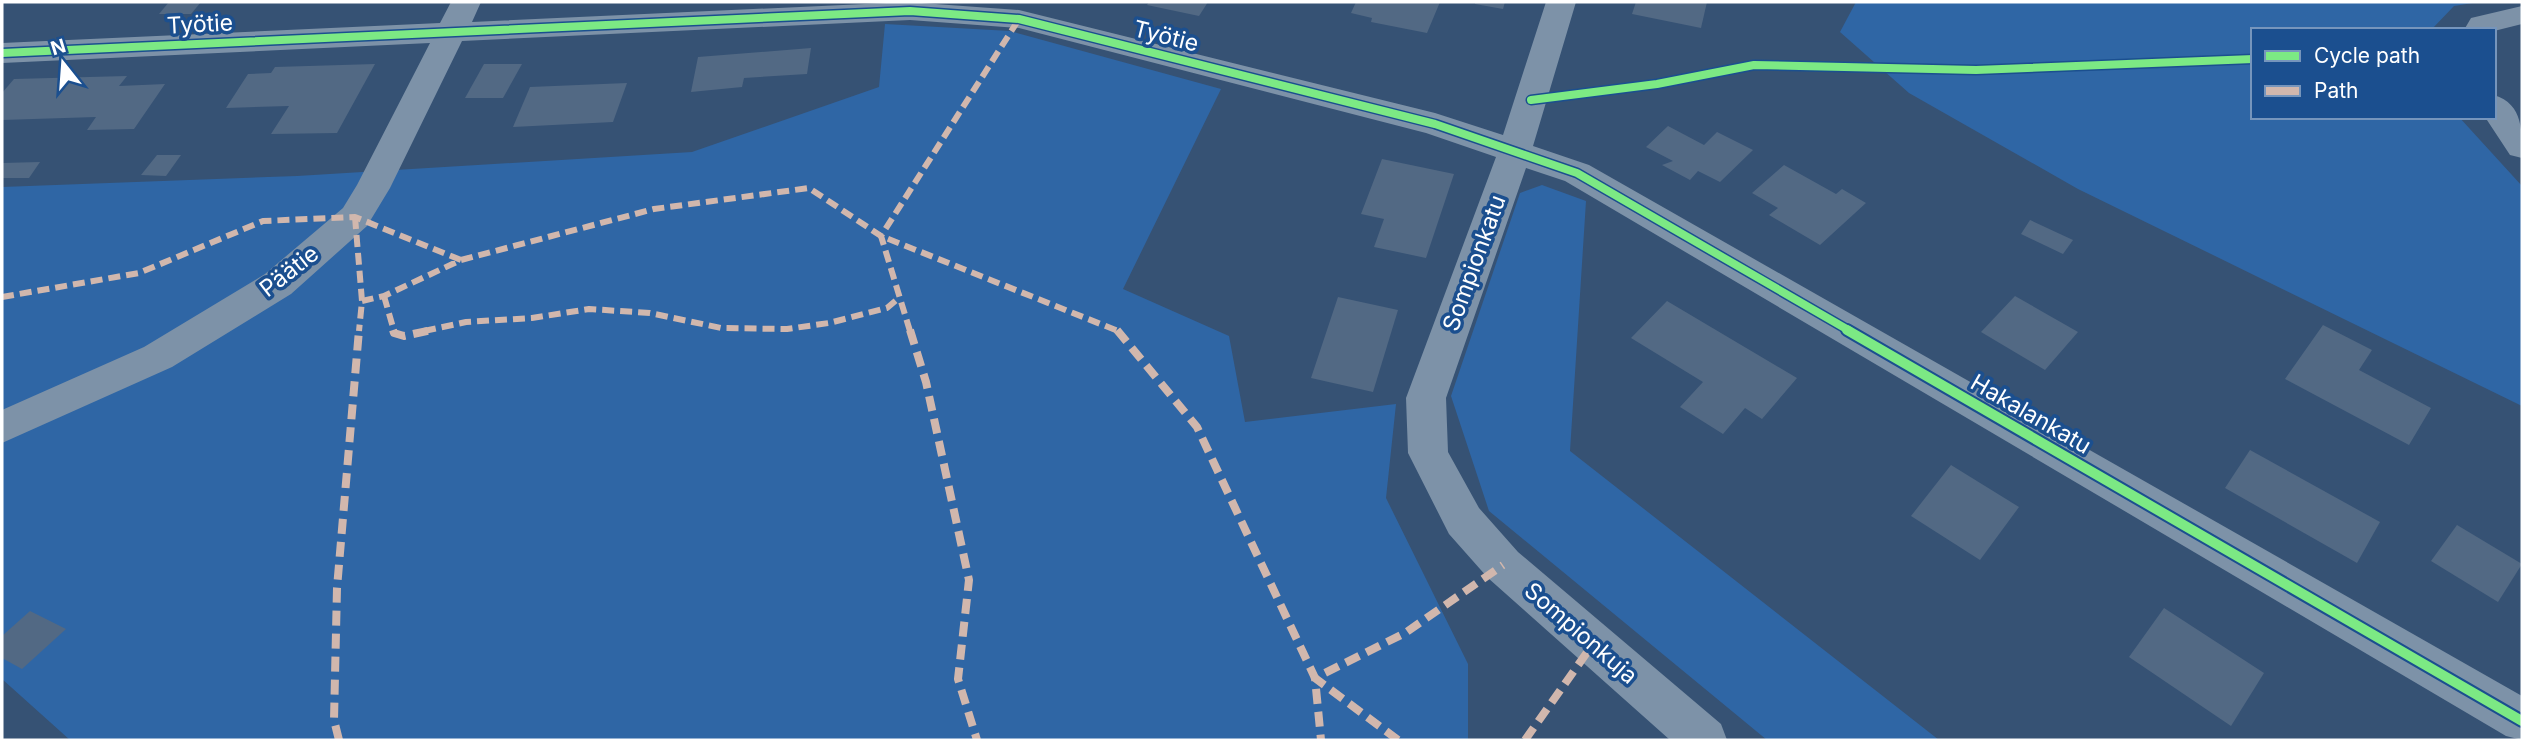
<svg xmlns="http://www.w3.org/2000/svg" width="2524" height="742" viewBox="0 0 2524 742" font-family="Inter,sans-serif">
<rect width="100%" height="100%" fill="#365274"/>
<!-- green -->
<g fill="#2f66a5">
<path d="M1856 2H2479L2454 6 2431 30H2253V117H2459L2522 186V406L2078 189 1909 93 1840 32Z"/>
<path d="M885 24 1010 31 1221 89 1123 289 1229 336 1245 422 1396 404 1386 498 1468 664V740H70L2 679V187L297 176 692 152 879 87Z"/>
<path d="M1542 185 1586 201 1570 451 1939 740H1767L1489 511 1451 396 1520 193Z"/>
</g>
<!-- building -->
<g fill="#526984">
<path d="M169 2H201L191 14H159Z"/>
<path d="M1149 2H1208L1199 16 1147 5Z"/>
<path d="M1356 2H1440L1427 33 1371 22 1372 18 1351 13Z"/>
<path d="M1475 2H1505L1503 9 1475 4Z"/>
<path d="M1636 2H1707L1701 28 1632 14Z"/>
<path d="M811 48 807 74 744 78 742 87 691 92 698 57Z"/>
<path d="M375 64 337 133 271 134 289 106 226 108 248 74 271 73 275 67Z"/>
<path d="M484 64H522L503 98H465Z"/>
<path d="M127 76 119 86 165 84 134 129 87 130 96 117 2 120V93L14 79Z"/>
<path d="M627 83 613 122 513 127 530 87Z"/>
<path d="M1668 126 1704 145 1717 132 1753 150 1720 182 1698 171 1690 180 1662 165 1673 161 1646 147Z"/>
<path d="M157 155H181L166 176 141 175Z"/>
<path d="M1382 159 1454 174 1426 258 1374 247 1384 219 1361 214Z"/>
<path d="M40 162 29 178H2V163Z"/>
<path d="M1784 165 1836 194 1842 189 1866 203 1820 245 1769 215 1778 208 1752 193Z"/>
<path d="M2030 220 2073 240 2063 254 2021 234Z"/>
<path d="M2015 296 2078 332 2045 370 1981 332Z"/>
<path d="M1338 297 1398 310 1373 392 1311 378Z"/>
<path d="M1667 301 1797 378 1762 419 1745 408 1723 434 1680 407 1703 382 1631 338Z"/>
<path d="M2323 325 2372 350 2359 370 2431 408 2409 445 2285 379Z"/>
<path d="M2250 450 2380 522 2357 563 2225 488Z"/>
<path d="M1951 465 2019 507 1980 560 1911 516Z"/>
<path d="M2457 525 2522 564 2498 602 2431 561Z"/>
<path d="M2164 608 2264 673 2231 726 2129 657Z"/>
<path d="M30 611 66 629 22 669 2 658V636Z"/>
</g>
<g fill="none" stroke-linecap="round" stroke-linejoin="round">
<!-- street -->
<g fill="#7d92a8" fill-rule="evenodd">
<path d="M451 2H481L472 22 908 2 1019 10 1435 113 1503 135 1546 2H1576L1533 146 1589 165 2522 696V740L2506 736 1565 181 1526 168 1446 398 1448 452 1479 508 1518 552 1721 724 1727 740H1670L1488 578 1449 534 1408 453 1406 398 1496 157 1426 133 1019 28 910 20 462 41 390 188 367 226 291 294 172 367 2 443V410L144 347 265 274 343 208 357 185 430 43 2 63V43L440 23Z"/>
<path d="M2522 6V24L2494 31 2464 30 2471 18Z"/>
<path d="M2494 95C2524 104 2522 133 2522 158L2510 155 2485 117H2494Z"/>
</g>
<!-- quiet-far1 -->
<g stroke="#d1b7ad" stroke-width="6" stroke-dasharray="12 6" stroke-linecap="butt">
<path d="M355 217 362 301 359 331"/>
<path d="M461 260 654 209 809 188 881 236 1118 331"/>
<path d="M384 296 394 331"/>
<path d="M2 297 139 273 263 221 355 217 461 260 384 296 362 301"/>
<path d="M424 331 466 322 532 318 589 309 650 313 721 328 787 329 829 323 887 308 900 297"/>
<path d="M910 331 881 236 1019 19"/>
</g>
<!-- quiet -->
<g stroke="#d1b7ad" stroke-width="8" stroke-dasharray="15 8" stroke-linecap="butt">
<path d="M393 330 394 333 404 336 432 330"/>
<path d="M910 330 926 382 969 580 958 679 977 740"/>
<path d="M1117 330 1197 427 1315 678 1321 740"/>
<path d="M339 740 334 720 337 588 359 330"/>
<path d="M1398 740 1315 678 1405 633 1503 565"/>
<path d="M1525 740 1593 644"/>
</g>
<!-- cycleway-far1 casing -->
<g stroke="#1b4f8f" stroke-width="11">
<g id="cycleway-far1">
<path d="M2 53 910 11 1019 19 1435 124 1577 173 1850 331"/>
<path d="M1531 100 1657 84 1754 65 1976 70 2253 59"/>
</g>
</g>
<!-- cycleway casing -->
<g stroke="#1b4f8f" stroke-width="14">
<path id="cycleway" d="M1847 330 2522 721"/>
</g>
<!-- cycleway-far1 -->
<use href="#cycleway-far1" stroke="#7ce984" stroke-width="8"/>
<!-- cycleway -->
<use href="#cycleway" stroke="#7ce984" stroke-width="10"/>
</g>
<g text-anchor="middle" dominant-baseline="central" stroke-width="7" stroke-linejoin="round" paint-order="stroke">
<!-- street labels -->
<g font-size="23" fill="#fff" stroke="#1b4f8f">
<text transform="translate(200 24) rotate(-3)">Työtie</text>
<text transform="translate(1166 36) rotate(14)">Työtie</text>
<text transform="translate(1474 263) rotate(-70)">Sompionkatu</text>
<text transform="translate(289 271) rotate(-38)">Päätie</text>
<text transform="translate(2031 414) rotate(30)">Hakalankatu</text>
<text transform="translate(1581 633) rotate(41)">Sompionkuja</text>
</g>
</g>
<!-- border -->
<rect width="2524" height="742" fill="none" stroke="#ffffff" stroke-width="7"/>
<!-- legend -->
<rect x="2251" y="28" width="245" height="91" fill="#1b4f8f" stroke="#7695bc" stroke-width="2"/>
<rect x="2265" y="51" width="35" height="10" fill="#7ce984" stroke="#7695bc" stroke-width="2"/>
<text x="2314" y="63" font-size="21" fill="#ffffff">Cycle path</text>
<rect x="2265" y="86" width="35" height="10" fill="#d1b7ad" stroke="#7695bc" stroke-width="2"/>
<text x="2314" y="98" font-size="21" fill="#ffffff">Path</text>
<!-- north arrow -->
<g transform="translate(63 63) rotate(343)" stroke="#1b4f8f" stroke-width="5" paint-order="stroke">
<path d="M0-5L12 26L0 18L-12 26Z" fill="#ffffff"/>
<text y="-10" font-size="19" font-weight="bold" text-anchor="middle" fill="#ffffff">N</text>
</g>
</svg>
